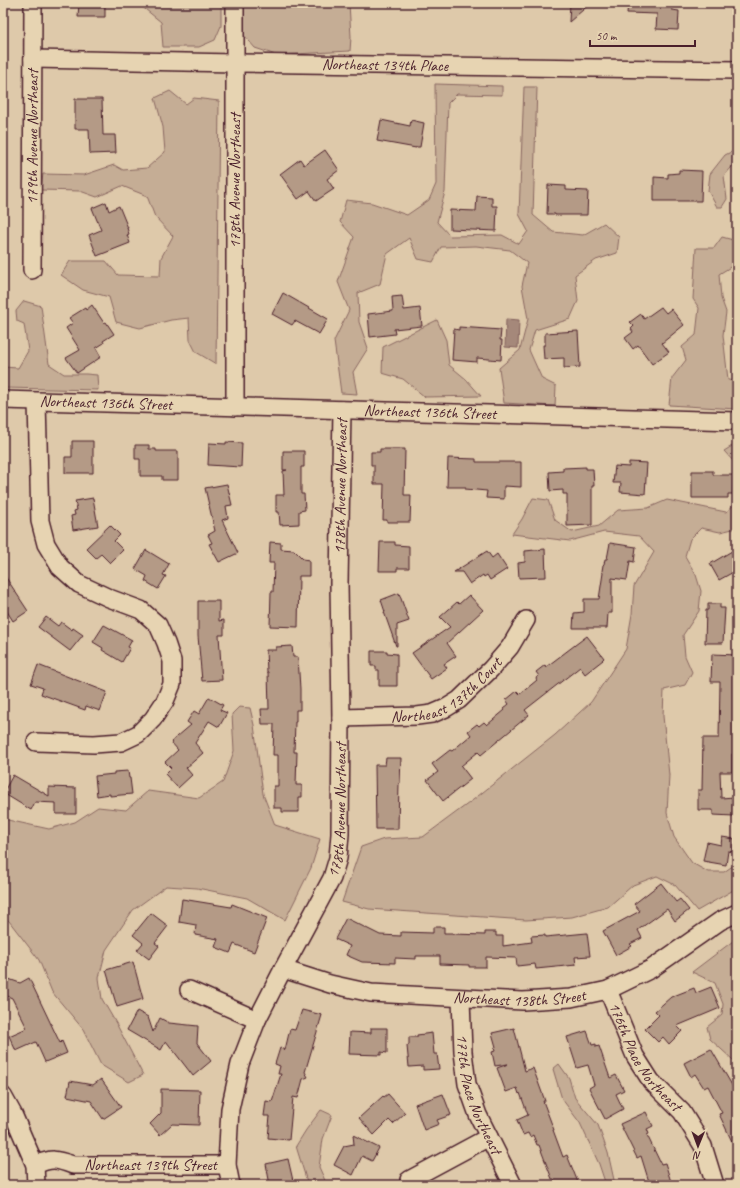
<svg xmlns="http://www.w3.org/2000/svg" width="740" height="1188" viewBox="0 0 740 1188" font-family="Caveat,sans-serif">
<rect width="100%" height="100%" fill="#dec9aa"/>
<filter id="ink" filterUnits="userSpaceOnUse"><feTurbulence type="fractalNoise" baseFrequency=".025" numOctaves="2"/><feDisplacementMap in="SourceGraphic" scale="8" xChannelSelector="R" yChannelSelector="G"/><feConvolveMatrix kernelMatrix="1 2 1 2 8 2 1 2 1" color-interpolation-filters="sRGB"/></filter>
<g filter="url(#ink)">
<!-- green -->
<g fill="#c5ad95" stroke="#886660">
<path d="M140 3H221V26L215 40 199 47H163L161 22 140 5Z"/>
<path d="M243 3H349L351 37 350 51 276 55 255 48 243 34Z"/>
<path d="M435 84 502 86V95L457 94 448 103 445 192 437 222 450 236 502 235 519 244 528 231 519 214 524 87H537L533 215 553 232 583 235 604 223 619 237 617 253 596 260 575 275 578 301 570 319 535 330 529 350 542 379 556 386 555 406 504 403 499 368 520 350 528 319 522 286 527 263 510 250 476 246 441 247 433 262 418 259 409 238 387 254 380 284 358 293 359 322 368 348 353 372 357 394 341 393 334 341 349 310 338 282 354 237 340 222 346 200 372 203 407 215 429 200 436 184Z"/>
<path d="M170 91 186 104 194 98 219 101 216 364 196 352 190 340 189 318 171 320 140 328 116 322 109 297 83 290 61 275 70 261H106L118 275 160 276 161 258 173 236 155 217 147 196 122 186 97 197 80 191 41 190 43 174 84 175 114 165 123 170 147 168 165 152 163 127 155 98Z"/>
<path d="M737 149V161L724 176 727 199 722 207H717L708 191 710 174 725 155Z"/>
<path d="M722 237 737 241V263L719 274 721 298 726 312 723 335 728 380 737 381V409L669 405 672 378 686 360 682 347 696 335 699 308 693 299 696 248H714Z"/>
<path d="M24 301 41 306 49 364 64 374H86L97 375 98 390 3 388V367L18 368 28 351 24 324 17 321 16 311Z"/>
<path d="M437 320 446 340 449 365 466 379 481 396 425 397 403 379 382 373 383 347Z"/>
<path d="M737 443V468L734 462 724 451Z"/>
<path d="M533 498 548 500 555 520 572 532 599 526 618 510 648 508 667 500 726 512 737 502V528L720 532 701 528 690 539 685 556 696 575 701 591 699 611 683 635 685 656 692 672 685 685 664 690 663 716 669 775 667 813 674 837 692 863 708 872H724L734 865 737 868V888L697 911 675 885 657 876 633 885 608 907 572 917 526 920 369 909 342 902 361 847 384 839 423 837 473 800 555 735 591 702 626 649 632 614 634 586 654 552 639 536 604 532 570 541 512 534 522 519Z"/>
<path d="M239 707 250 708 254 725 263 794 275 825 320 839 311 868 285 920 247 898 197 888 166 886 133 910 106 950 99 978 102 999 117 1025 143 1075 129 1082 101 1065 83 1029 52 992 39 960 9 921 3 916V819L49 829 75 822 98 807 126 810 148 791 199 798 223 782 234 751 232 714Z"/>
<path d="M737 938V1065L733 1060 710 1039 707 1027 722 1015 723 1004 715 983 692 972Z"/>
<path d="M559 1064 569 1078 575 1098 598 1125 608 1153 614 1180 618 1185H606L599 1164 580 1123 562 1099 553 1069Z"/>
<path d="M321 1110 332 1115 323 1139 319 1167 327 1185H308L296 1146 306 1130Z"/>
</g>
<!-- water -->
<path fill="#a5887a" stroke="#815e5a" d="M506 319 519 320 518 348 505 347Z"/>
<!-- building -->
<g fill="#b49a86" stroke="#4a1f2b">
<path d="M79 3H105V17H78Z"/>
<path d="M570 3H591L569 22Z"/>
<path d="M628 3H673L672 10 679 11 678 30 656 29 657 14 627 13Z"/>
<path d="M75 99H102L103 135H115L116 153 90 154 89 129H75Z"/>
<path d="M381 120 410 126 411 120 424 123 420 147H416V148L377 141Z"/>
<path d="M325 150 339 170 327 179 334 189 316 201 309 191 298 199 280 174 300 159 304 165Z"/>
<path d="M679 170 702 171 701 201H654V177L668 178V174L679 173Z"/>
<path d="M548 185 566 186V190L588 191 587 215H555V214H547Z"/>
<path d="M477 196 492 197V206H497L496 231 450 229V210L476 211Z"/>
<path d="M106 202 109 211 119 206 128 228H127L129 234 127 235 130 243 97 256 89 235 101 230 92 208Z"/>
<path d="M283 293 328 319 319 334 295 321 292 325 272 314Z"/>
<path d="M402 296 404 310 420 308 422 326 394 329 395 334 370 337 368 314 393 311 392 297Z"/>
<path d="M92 305 104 323 106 322 114 334 103 341 104 343 96 348 101 357 77 373 66 358 80 350 66 328 73 323 69 318 85 308 86 310Z"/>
<path d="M661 307 666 313 671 309 684 325 662 343 669 352 652 364 638 345 633 349 625 338 633 332 631 329 634 326 630 322 641 314 644 319Z"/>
<path d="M459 327 501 330 500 340H502L501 360 477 358V362L452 360 454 329 459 330Z"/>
<path d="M578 331 580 367 564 368V358L544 359 543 345H545V333Z"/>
<path d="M72 441H93V473H65V457H72Z"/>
<path d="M226 442 242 443 241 467 208 465 209 443 226 444Z"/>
<path d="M135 445H149V449H156V451H178V480H162V476H140V459H135Z"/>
<path d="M380 449H405L404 495H411L410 522H387V520H383L384 484H374V465H371V452H380Z"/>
<path d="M283 451H304V467H301V494H304L305 510 299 511V524L280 525 279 512H276V495H284L283 471 287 470H283Z"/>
<path d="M448 458 476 459V462H521V487L504 486V499L486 498 487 491 465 489V487H447Z"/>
<path d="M629 462 647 463 645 494 620 492 621 483H613L615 466 629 467Z"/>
<path d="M586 467V469H593L594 486H592V525L567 526V494H563V490L550 491 549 472 563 471V468Z"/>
<path d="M692 471H713V475H734L733 494H728V498H692Z"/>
<path d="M227 484 232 505 226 506 228 518 222 520 238 553 219 562 209 544 212 543 208 535 215 531 205 488Z"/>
<path d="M93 498 98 526 73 530 71 516 75 515 74 511 77 510 75 501Z"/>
<path d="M110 525 120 535 114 541 123 550 110 563 101 554 96 558 86 548Z"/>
<path d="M270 542 281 543V549L294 550 303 559 309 560V576H299L298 627 270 626 271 592H273L274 563H269Z"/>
<path d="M380 542H395V545L409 546V568H397V571H379Z"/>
<path d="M610 543 636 547 634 562 630 561 627 580 612 578V613H608L607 628H573L574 613 584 612V599H599L603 573 602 571 603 565 604 564 605 559H607Z"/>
<path d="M737 548V570L719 580 710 564Z"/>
<path d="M545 549 546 577 519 578 518 563 525 562V551Z"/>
<path d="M146 550 169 564 163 575 166 576 158 589 145 581 147 576 135 569Z"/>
<path d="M487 551 492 558 497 554 507 569 490 580 487 575 484 577 483 575 470 584 462 572H454Z"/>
<path d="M3 573 28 611 13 621 3 605Z"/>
<path d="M399 593 409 621 397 625V646H396L384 612H385L381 600Z"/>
<path d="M469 595 483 610 447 643 456 656 444 664 447 668 431 679 412 653 450 627 440 617 457 602 459 604Z"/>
<path d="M198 601H219V621L224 620V635H219L222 680 202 681 198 636Z"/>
<path d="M708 604H720V608H725L723 643H705L706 610H708Z"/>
<path d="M46 617 58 626 61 622 72 630 73 628 83 635 70 651 38 627Z"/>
<path d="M104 625 132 640 128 647 130 648 122 662 102 650 103 648 93 642Z"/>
<path d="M587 636 604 658 602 660H603L585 674 580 667 525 710 529 715 481 755 478 752 461 766 471 779 443 801 427 780 438 772 432 764 450 750 452 751 471 735 468 731 477 724 479 726 484 722 487 725 505 710 503 709 509 704 506 700 517 691 520 694 537 680 536 678 539 676 536 672 545 665 546 667Z"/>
<path d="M292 646 293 657H298L300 689V710H296V722H295L294 752H297L296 785H302V797H299V812H282V808H274V786H278V755H273L274 724H262L261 709H269L268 672H267L266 650H276V647Z"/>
<path d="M371 651H387V653L397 654V686H379V670H376V666H371Z"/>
<path d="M712 654 737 655 736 754H732V772H720L721 798 734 797V816L713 815V810H698V790H702L703 738H719L720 682H711Z"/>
<path d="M38 665 107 692 100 711 86 706 85 710 41 694 43 688 31 684Z"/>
<path d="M209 697 223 705 220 710 227 713 219 727 209 721 195 743 203 753 186 768 192 775 178 788 165 774 171 768 165 762 178 750 171 742 191 725 187 722 194 711 199 714Z"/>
<path d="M386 758H401L400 783H399L398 829H376L375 765H385Z"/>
<path d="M128 771 129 778H130L132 794 110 796V794L97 796 95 776 114 774V772Z"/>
<path d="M13 775 49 796V787L76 788V814H56V803L35 802 31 810 3 793Z"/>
<path d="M722 837 735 839 733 852 728 851 726 865 703 861 707 842 721 845Z"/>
<path d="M661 883 676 902 680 899 689 910 675 921 667 909 638 930 642 938 630 944 632 946 616 955 603 931 640 911 634 904Z"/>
<path d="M182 899 231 907 232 904 267 918 254 952 234 944 230 953 215 947 218 939 195 935 196 925 179 922Z"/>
<path d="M151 913 168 926 155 943 159 946 149 959 137 950 143 943 133 935Z"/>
<path d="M346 918 380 935 401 936V932L433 933V927H444V933H453V934L485 935V932H496V936H503V946L532 942 531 936 545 935V937L587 933 590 956 575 957 576 965 536 969 535 964 517 966 516 958 486 957V967H469V965L440 964V956H416V959L395 958V963L362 962 346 955 350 946 335 939Z"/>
<path d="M133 962 143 999 117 1007 106 970Z"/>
<path d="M3 977 20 983 29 978 60 1043 62 1041 67 1053 45 1062 36 1042 16 1051 9 1036 27 1028 12 998 3 994Z"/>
<path d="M711 987 720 1008 677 1026 682 1031 669 1044 663 1037 658 1042 645 1029 659 1015 655 1011 671 997 694 988 696 993Z"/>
<path d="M302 1010 322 1015 305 1072 308 1077 303 1079 298 1098 293 1097 289 1140 268 1138 270 1116H264L266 1101 272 1102 281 1074H278L280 1066 275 1064 280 1048 285 1050 290 1029 295 1030Z"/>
<path d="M137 1011 148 1017 153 1032 160 1018 169 1023 198 1026 197 1043 211 1061 193 1076 166 1041 161 1050 127 1030Z"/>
<path d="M371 1028H387V1053L381 1052V1055L349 1054 350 1032 371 1033Z"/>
<path d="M514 1028 525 1071 533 1068 545 1101H543L554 1130H553L563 1157 567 1155 579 1185H557L554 1179H552L539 1145H537L533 1135 530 1137 528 1133 523 1135 517 1120 528 1115 520 1093 519 1094 517 1088 506 1092 497 1068 508 1064 495 1066 492 1052 495 1051 494 1048 496 1047 492 1033Z"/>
<path d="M587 1031 592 1045 596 1044V1047L599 1046 610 1078 616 1075 624 1090 616 1094 623 1109 605 1119 589 1088 594 1085 588 1065 577 1068 567 1037Z"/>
<path d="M432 1033 434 1054H437L439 1069 423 1070V1066L409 1067 407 1046 409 1045V1037H417V1035Z"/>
<path d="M711 1049 733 1087 737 1085V1152L719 1114 722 1113 708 1086 704 1088 695 1074 691 1077 684 1063Z"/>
<path d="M101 1079 121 1107 103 1119 91 1101 67 1096 70 1081 93 1085Z"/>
<path d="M161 1089 200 1090 199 1125 172 1124 160 1135 150 1124 161 1113Z"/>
<path d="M388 1094 405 1113 393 1124 389 1120 374 1135 359 1118 383 1096 384 1097Z"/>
<path d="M443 1094 451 1115 437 1120 439 1124 424 1130 415 1104Z"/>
<path d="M646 1112 653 1126 647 1129 649 1134 647 1135 661 1164 665 1163 672 1185H650L641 1156 637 1158 620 1124Z"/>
<path d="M353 1135 379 1148 372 1161 362 1156 353 1175 334 1165 344 1146 354 1144Z"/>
<path d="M288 1159 294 1185H270L266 1164Z"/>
</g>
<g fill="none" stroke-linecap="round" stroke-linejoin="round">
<!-- minor casing -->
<g stroke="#4a1f2b" stroke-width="20">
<g id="minor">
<path d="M235 3V407"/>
<path id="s1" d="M33 59 235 63 737 70"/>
<path id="s2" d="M32 270 33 3"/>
<path id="s3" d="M3 400 737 421"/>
<path id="s4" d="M341 718 417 716 432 714 446 708 459 700 491 669 510 647 526 620"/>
<path d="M36 742 94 744 121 742 138 734 153 719 165 701 172 684V661L166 643 158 625 141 610 109 598 79 584 60 567 46 544 40 521 37 402"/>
<path id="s5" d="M283 969 330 984 371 993 523 1001 571 998 608 990 651 969 720 921 737 913"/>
<path d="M189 990 257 1020"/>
<path id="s6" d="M608 990 635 1056 651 1081 682 1112 703 1146 715 1185"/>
<path id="s7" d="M461 999 463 1052 467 1084 478 1115 513 1185"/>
<path d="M3 1096 13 1114 35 1165 36 1185"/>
<path id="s8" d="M35 1165C52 1158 56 1159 73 1165H227"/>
<path d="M409 1180 489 1137"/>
<path id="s9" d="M231 1185 227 1165 230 1109 240 1064 257 1020 283 969 332 878 338 858 340 834 341 718 339 583 342 410"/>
</g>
</g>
<!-- minor -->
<use href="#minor" stroke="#e7d4b2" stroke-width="17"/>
</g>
</g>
<g text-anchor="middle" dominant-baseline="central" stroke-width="3" stroke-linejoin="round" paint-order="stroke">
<!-- street labels -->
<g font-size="16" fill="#4a1f2b" stroke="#e7d4b2">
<text stroke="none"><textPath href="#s1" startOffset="352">Northeast 134th Place</textPath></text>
<text stroke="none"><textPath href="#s2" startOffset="133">179th Avenue Northeast</textPath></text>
<text transform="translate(235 181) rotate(-90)">178th Avenue Northeast</text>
<text stroke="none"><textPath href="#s3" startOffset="103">Northeast 136th Street</textPath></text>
<text stroke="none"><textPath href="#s3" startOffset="427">Northeast 136th Street</textPath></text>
<text stroke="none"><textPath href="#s9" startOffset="723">178th Avenue Northeast</textPath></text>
<text stroke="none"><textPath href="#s4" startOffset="114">Northeast 137th Court</textPath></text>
<text stroke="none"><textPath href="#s9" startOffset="399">178th Avenue Northeast</textPath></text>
<text stroke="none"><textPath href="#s5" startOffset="240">Northeast 138th Street</textPath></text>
<text stroke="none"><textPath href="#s6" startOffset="77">176th Place Northeast</textPath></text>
<text stroke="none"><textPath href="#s7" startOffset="98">177th Place Northeast</textPath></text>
<text stroke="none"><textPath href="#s8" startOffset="117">Northeast 139th Street</textPath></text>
</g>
</g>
<!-- margin -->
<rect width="740" height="1188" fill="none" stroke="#e7d4b2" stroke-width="16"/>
<rect x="8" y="8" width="724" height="1172" fill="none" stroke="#4a1f2b" stroke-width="1.5" filter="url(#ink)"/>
<!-- north arrow -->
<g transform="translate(698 1146) rotate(181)" stroke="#e7d4b2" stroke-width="3" paint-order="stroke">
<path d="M0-3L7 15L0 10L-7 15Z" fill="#4a1f2b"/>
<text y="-6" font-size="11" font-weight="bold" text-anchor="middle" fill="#4a1f2b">N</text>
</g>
<!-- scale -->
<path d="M590 40v6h105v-6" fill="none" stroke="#4a1f2b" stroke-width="2"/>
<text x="596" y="40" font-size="12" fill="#4a1f2b" stroke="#e7d4b2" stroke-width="3" paint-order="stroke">50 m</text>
</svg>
